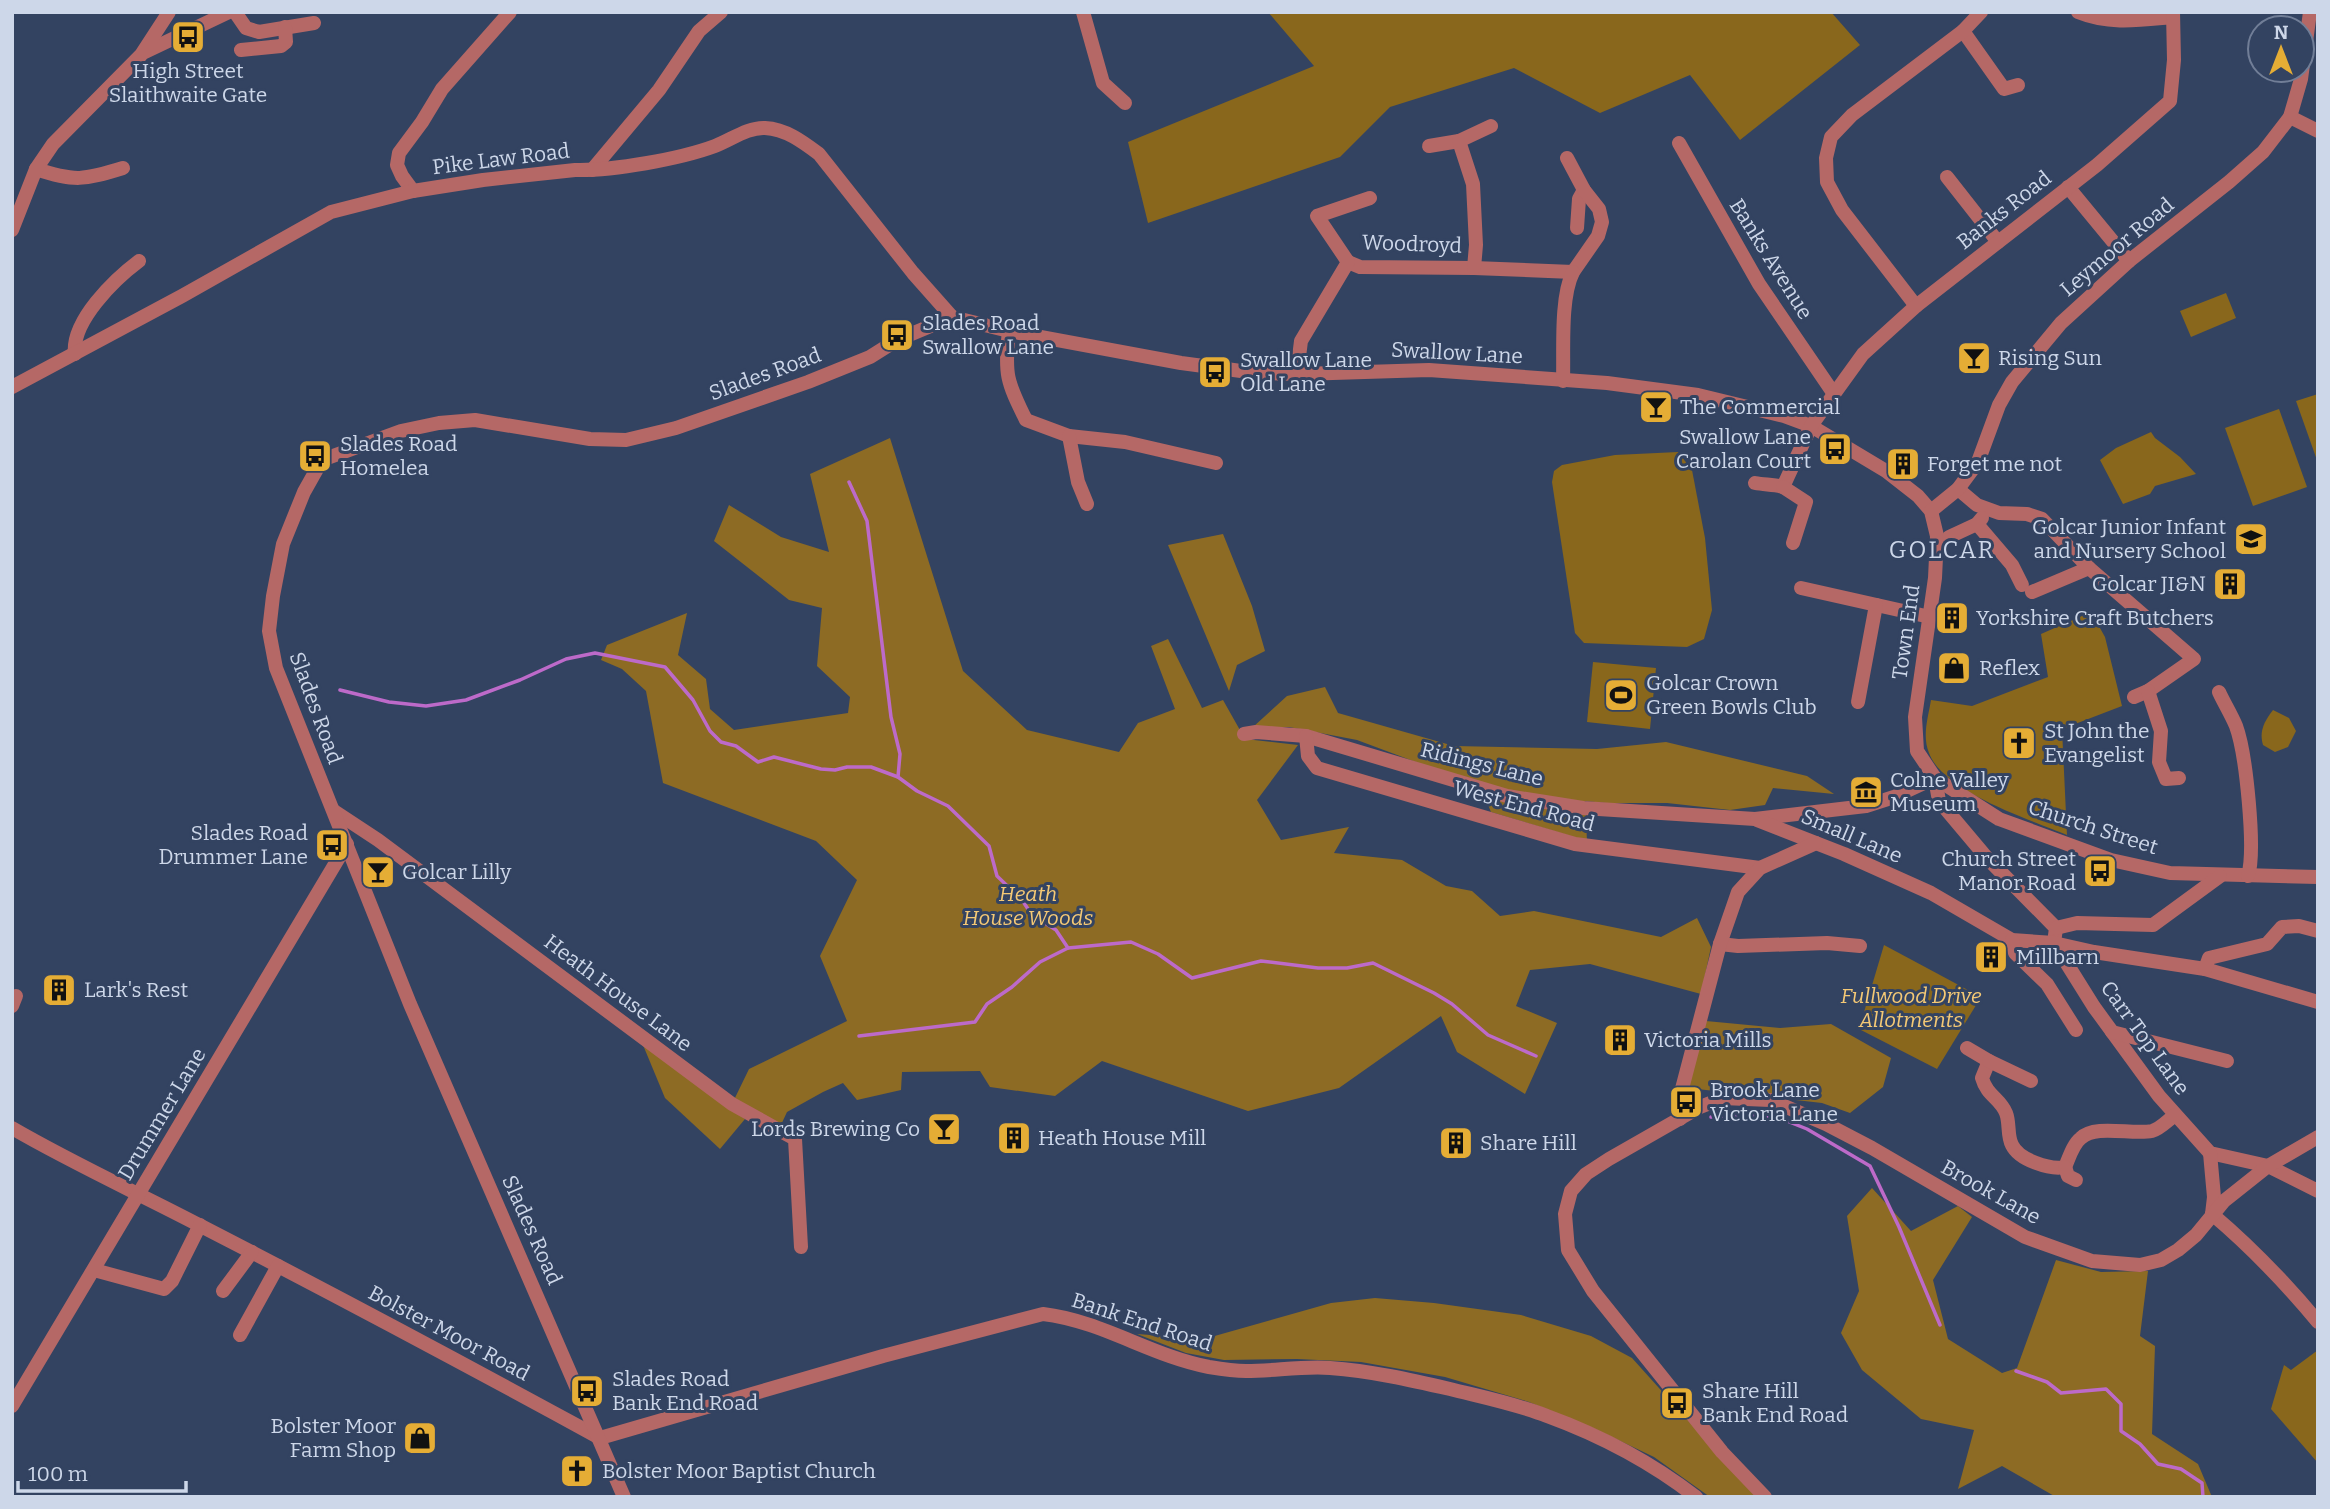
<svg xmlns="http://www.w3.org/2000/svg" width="2330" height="1509" viewBox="0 0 2330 1509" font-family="Bitter,serif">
<rect width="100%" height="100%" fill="#334361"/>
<!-- green -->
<g fill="#89671c">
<path d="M1268 12H1831L1860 45 1740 140 1690 75 1600 113 1514 68 1390 107 1340 157 1148 223 1128 142 1314 66Z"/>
<path d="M2226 293 2236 318 2191 337 2180 311Z"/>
<path d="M2318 394V463L2296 401Z"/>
<path d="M2279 409 2307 487 2253 506 2225 428Z"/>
<path d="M2151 432 2155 438 2180 457 2196 474 2155 486 2150 494 2123 504 2100 460 2116 448Z"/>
<path d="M1678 452 1692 470 1705 538 1712 610 1704 639 1687 647 1584 643 1575 633 1552 482 1554 471 1562 465 1615 455Z"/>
<path d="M2091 612 2105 637 2122 706 2062 729 2067 835C2031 820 1943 792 1929 753 1922 736 1928 718 1931 700L1972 706 2048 677 2041 634Z"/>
<path d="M1593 662 1656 668 1650 729 1587 722Z"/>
<path d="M2273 710 2289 718 2296 731 2288 747 2275 752 2263 745C2259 731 2264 722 2273 710Z"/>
<path d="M1884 945 1981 997 1937 1069 1859 1029Z"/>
<path d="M2318 1350V1463L2271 1409 2284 1365 2291 1370Z"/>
</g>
<!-- forest -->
<g fill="#8d6b24">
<path d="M890 438 963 671 1027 730 1119 752 1138 723 1175 709 1151 646 1168 639 1202 708 1223 700 1245 739 1298 745 1257 800 1281 840 1349 827 1334 853 1402 860 1446 886 1472 891 1500 916 1534 911 1661 937 1697 918 1711 947 1701 994 1590 964 1530 970 1516 1006 1557 1023 1525 1094 1457 1052 1441 1016 1339 1088 1248 1111 1102 1061 1055 1096 990 1087 980 1071 902 1072 901 1090 857 1100 843 1083 823 1092 787 1112 780 1127 732 1104 749 1069 847 1021 820 956 857 880 816 841 663 783 646 691 622 669 601 660 607 645 687 613 678 655 706 679 710 709 734 730 848 713 850 697 817 666 822 608 789 600 714 541 729 505 781 537 829 552 810 474Z"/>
<path d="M1223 534 1252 606 1265 651 1237 665 1229 691 1168 545Z"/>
<path d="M1325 687 1338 713 1454 746 1597 749 1666 742 1807 776 1834 794 1773 788 1765 805 1730 810 1667 803H1606L1585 801 1587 841 1491 812 1480 786 1357 740 1289 727H1253L1287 696Z"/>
<path d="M1706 1021 1780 1028 1831 1024 1891 1058 1883 1087 1850 1113 1822 1103 1688 1088Z"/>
<path d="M643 1045 745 1119 720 1149 665 1098Z"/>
<path d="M1872 1188 1911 1231 1958 1206 1972 1217 1933 1280 1948 1339 2002 1373 2017 1368 2056 1260 2101 1272 2148 1271 2140 1336 2155 1346 2152 1434 2198 1464 2212 1497H2056L2002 1466 1958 1489 1974 1430 1921 1419 1862 1370 1841 1333 1859 1291 1847 1216Z"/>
<path d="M1375 1298 1434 1303 1521 1315 1591 1336 1632 1358 1757 1497H1710L1654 1457 1593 1428 1529 1402 1445 1377 1361 1362 1297 1359 1224 1360 1186 1353 1137 1334 1204 1339 1331 1303Z"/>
</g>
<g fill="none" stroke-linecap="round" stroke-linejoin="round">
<!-- stream -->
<g stroke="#bd6ac9" stroke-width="3.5">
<path d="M849 482 867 521 891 717 900 754 898 777"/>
<path d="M340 690 389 702 426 706 466 700 520 680 566 659 595 653 665 667 693 700 710 731 721 742 736 746 758 762 774 757 821 769 835 770 847 767H871L898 777 917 791 948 806 989 846 997 876 1022 900 1032 915 1056 930 1068 948 1131 942 1158 954 1192 978 1261 961 1318 968H1347L1373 963 1434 993 1452 1004 1488 1035 1536 1056"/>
<path d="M859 1036 975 1022 987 1004 1012 987 1040 962 1068 948"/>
<path d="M1711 1117 1745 1114 1777 1117 1807 1129 1870 1166 1899 1227 1940 1325"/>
<path d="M2016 1371 2047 1382 2061 1393 2106 1389 2121 1404V1431L2140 1444 2158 1464 2181 1469 2202 1483 2203 1497"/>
</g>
<!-- minor -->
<g stroke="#b56866" stroke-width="14">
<path d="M235 12 246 28 259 32 314 23"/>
<path d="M1083 12 1103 83 1125 103"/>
<path d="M2078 12C2110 25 2140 20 2173 17"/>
<path d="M1963 31 2004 89 2018 85"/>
<path d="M241 50 281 46 286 42 285 27"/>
<path d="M145 52 229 12"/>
<path d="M2290 117 2318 131"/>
<path d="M1679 143 1759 284 1834 394"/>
<path d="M1429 146 1459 141"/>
<path d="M36 169C75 182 84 180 123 168"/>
<path d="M592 170 659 90 699 31 721 12"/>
<path d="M1947 177 1998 242"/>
<path d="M2068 187 2129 261"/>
<path d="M413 191 402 176 397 165 399 153 422 122 442 89 510 12"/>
<path d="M1577 228 1579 199 1584 190"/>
<path d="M12 230 36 169 53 144 141 55 169 12"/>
<path d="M1348 262 1360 267 1474 268 1573 272 1598 236 1602 222 1599 209 1584 190 1567 158"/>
<path d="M1474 268 1476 245 1473 184 1459 141 1491 126"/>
<path d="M1916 306 1842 210 1827 182 1826 158 1831 137 1852 115 1963 31 1981 12"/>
<path d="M952 317 1009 331 1181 363 1256 373 1301 374 1429 370 1607 383 1698 395 1784 416 1811 426 1886 471 1918 496 1931 511 1937 536 1935 578 1915 717 1917 751 1935 778 1999 819 2111 860 2170 873 2318 877"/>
<path d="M1009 331C1004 374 1007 382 1026 420L1069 436 1125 442 1216 463"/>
<path d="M75 354C71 321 115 279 139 261"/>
<path d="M1301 374 1299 357 1301 341 1348 262 1317 216 1370 198"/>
<path d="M1563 381C1564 351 1560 298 1573 272"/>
<path d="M12 387 182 296 331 212 413 191 483 180 575 170C612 171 680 159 715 146 731 140 748 127 765 128 786 129 803 142 819 154L913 273 952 317"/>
<path d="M1069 436 1078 482 1087 504"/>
<path d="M1755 483C1765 485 1774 484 1783 487L1811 426 1863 354 1916 306 2097 165 2170 101 2174 60 2173 12"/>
<path d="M1783 487 1806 502 1793 543"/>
<path d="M1958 489 1977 505 1999 513 2027 514 2042 519 2089 568 2194 659 2148 691 2134 697"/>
<path d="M1931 511 1958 489 1978 462 1999 405 2012 382 2061 323 2129 261 2229 182 2263 152 2290 117 2301 79 2310 12"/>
<path d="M1977 524 2012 565 2022 585"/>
<path d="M1949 537 1977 524 1982 518"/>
<path d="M1801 588 1930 617"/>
<path d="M2032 592 2089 568"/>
<path d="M2148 691 2161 731 2159 762 2166 779 2179 778"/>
<path d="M2219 692C2224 703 2231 714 2236 726 2246 753 2256 850 2248 876"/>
<path d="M1858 702 1876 605"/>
<path d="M1244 734 1256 732 1306 736 1507 796 1583 808 1755 819 1866 806 1894 797 1935 778"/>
<path d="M1306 736 1308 756 1317 768 1575 844 1760 868"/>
<path d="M1935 778 1939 801 1987 858 2056 928 2054 943 2094 1007 2159 1096 2210 1153 2268 1166 2318 1191"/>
<path d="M334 811 378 840 732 1104 795 1139 801 1247"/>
<path d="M1757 820 1844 854 1931 893 2012 940 2054 943 2094 952 2205 969 2318 1002"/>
<path d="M2056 928 2077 923 2153 925 2220 876"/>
<path d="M2012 940 2015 953 2047 984 2076 1030"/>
<path d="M1720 944 1738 946 1827 943 1860 946"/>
<path d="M2205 969 2209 958 2267 944 2282 927 2299 926 2318 931"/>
<path d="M12 1006 16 996"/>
<path d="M2112 1032 2227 1061"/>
<path d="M1967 1048 1989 1061 1982 1078C1987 1096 2000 1098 2006 1113 2010 1123 2007 1136 2012 1145 2019 1160 2050 1170 2065 1167 2069 1158 2073 1144 2081 1138 2095 1124 2132 1135 2152 1131 2160 1129 2168 1120 2175 1115"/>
<path d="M1989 1061 2031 1081"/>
<path d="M1680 1119 1678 1104 1720 944 1738 892 1760 868 1816 843"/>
<path d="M12 1128C74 1164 138 1193 201 1226 335 1295 468 1366 600 1438"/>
<path d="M2210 1153 2214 1197 2212 1214"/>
<path d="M2065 1167 2068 1176 2076 1180"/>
<path d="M2212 1214C2252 1248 2284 1281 2318 1322"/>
<path d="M94 1270 164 1289 172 1281 200 1225"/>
<path d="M223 1291 252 1252"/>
<path d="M240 1335 278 1266"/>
<path d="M12 1406 347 844"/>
<path d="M600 1438 883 1356 1043 1314C1102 1321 1151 1356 1209 1367 1221 1369 1234 1371 1246 1371 1274 1371 1302 1366 1330 1368 1371 1371 1411 1380 1450 1389 1482 1397 1517 1404 1547 1416 1599 1435 1652 1463 1696 1497"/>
<path d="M624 1497 410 1004 276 668 269 631 273 596 283 544 304 492 322 460 401 431 439 423 475 420 590 439 626 440 676 428 808 382 870 357 897 340 952 317"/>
<path d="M1765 1497 1722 1452 1593 1291 1568 1250 1565 1214 1571 1191 1586 1174 1609 1159 1700 1107 1723 1098 1770 1100 1826 1124 1872 1148 2025 1237 2092 1261 2140 1265 2161 1260 2178 1250 2196 1235 2224 1201 2268 1166 2318 1137"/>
</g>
</g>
<!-- icons -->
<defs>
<g id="bus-square" transform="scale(1.75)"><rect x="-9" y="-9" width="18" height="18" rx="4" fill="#e5ad35" stroke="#334361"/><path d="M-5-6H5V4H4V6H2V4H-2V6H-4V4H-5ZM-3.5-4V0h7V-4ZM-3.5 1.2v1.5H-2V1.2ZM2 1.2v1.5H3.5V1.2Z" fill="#111"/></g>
<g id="bar-square" transform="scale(1.75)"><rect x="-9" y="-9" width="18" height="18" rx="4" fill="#e5ad35" stroke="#334361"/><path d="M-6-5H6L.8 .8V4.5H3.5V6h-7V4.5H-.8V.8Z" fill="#111"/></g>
<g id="building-square" transform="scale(1.75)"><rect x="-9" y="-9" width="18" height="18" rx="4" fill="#e5ad35" stroke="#334361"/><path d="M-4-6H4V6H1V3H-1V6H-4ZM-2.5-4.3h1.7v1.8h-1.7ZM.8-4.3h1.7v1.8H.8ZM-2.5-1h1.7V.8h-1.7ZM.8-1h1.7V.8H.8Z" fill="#111"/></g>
<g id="school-square" transform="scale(1.75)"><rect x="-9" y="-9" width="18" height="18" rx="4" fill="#e5ad35" stroke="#334361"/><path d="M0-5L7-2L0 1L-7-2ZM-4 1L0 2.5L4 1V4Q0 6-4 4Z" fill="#111"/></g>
<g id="shop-square" transform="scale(1.75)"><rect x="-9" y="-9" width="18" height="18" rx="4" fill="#e5ad35" stroke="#334361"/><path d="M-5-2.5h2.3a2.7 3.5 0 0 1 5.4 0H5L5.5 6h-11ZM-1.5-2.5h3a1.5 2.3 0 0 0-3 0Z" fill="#111"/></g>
<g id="stadium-square" transform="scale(1.75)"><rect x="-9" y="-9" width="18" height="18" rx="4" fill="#e5ad35" stroke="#334361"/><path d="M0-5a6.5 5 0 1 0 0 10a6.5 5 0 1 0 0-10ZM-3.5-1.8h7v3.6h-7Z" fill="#111"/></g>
<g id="church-square" transform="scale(1.75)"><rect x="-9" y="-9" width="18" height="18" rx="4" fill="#e5ad35" stroke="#334361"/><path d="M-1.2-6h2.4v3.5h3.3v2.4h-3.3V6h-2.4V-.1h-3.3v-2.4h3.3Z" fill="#111"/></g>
<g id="museum-square" transform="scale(1.75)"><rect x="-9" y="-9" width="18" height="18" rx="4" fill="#e5ad35" stroke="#334361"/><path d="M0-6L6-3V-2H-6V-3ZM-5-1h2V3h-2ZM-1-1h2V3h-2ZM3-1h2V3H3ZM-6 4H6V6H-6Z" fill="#111"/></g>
</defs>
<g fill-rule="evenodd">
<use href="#bus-square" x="188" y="37"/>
<use href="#bus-square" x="897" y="335"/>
<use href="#bar-square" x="1974" y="358"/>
<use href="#bus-square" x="1215" y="372"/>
<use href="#bar-square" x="1656" y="407"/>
<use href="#bus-square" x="1835" y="449"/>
<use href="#bus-square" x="315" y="456"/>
<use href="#building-square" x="1903" y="464"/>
<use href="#school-square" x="2251" y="539"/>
<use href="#building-square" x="2230" y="584"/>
<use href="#building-square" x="1952" y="618"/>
<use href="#shop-square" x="1954" y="668"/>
<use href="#stadium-square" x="1621" y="695"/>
<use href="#church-square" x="2019" y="743"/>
<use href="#museum-square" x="1866" y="792"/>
<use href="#bus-square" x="332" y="845"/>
<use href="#bus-square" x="2100" y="871"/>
<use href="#bar-square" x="378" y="872"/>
<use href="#building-square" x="1991" y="957"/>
<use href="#building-square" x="59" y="990"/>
<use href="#building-square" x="1620" y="1040"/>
<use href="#bus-square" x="1686" y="1102"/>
<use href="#bar-square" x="944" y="1129"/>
<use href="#building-square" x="1014" y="1138"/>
<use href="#building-square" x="1456" y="1143"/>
<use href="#bus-square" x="587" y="1391"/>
<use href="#bus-square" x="1677" y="1403"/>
<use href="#shop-square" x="420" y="1438"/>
<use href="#church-square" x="577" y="1471"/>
</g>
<g text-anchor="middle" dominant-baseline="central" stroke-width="6" stroke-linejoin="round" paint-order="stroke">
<!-- poi labels -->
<g font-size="21" fill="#cdd7e9" stroke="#334361" text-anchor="start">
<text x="188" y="71" text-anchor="middle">High Street<tspan x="188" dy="24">Slaithwaite Gate</tspan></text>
<text x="922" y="323">Slades Road<tspan x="922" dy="24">Swallow Lane</tspan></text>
<text x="1998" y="358">Rising Sun</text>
<text x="1240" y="360">Swallow Lane<tspan x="1240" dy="24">Old Lane</tspan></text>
<text x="1680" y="407">The Commercial</text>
<text x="1811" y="437" text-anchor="end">Swallow Lane<tspan x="1811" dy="24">Carolan Court</tspan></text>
<text x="340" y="444">Slades Road<tspan x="340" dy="24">Homelea</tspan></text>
<text x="1927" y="464">Forget me not</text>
<text x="2226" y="527" text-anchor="end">Golcar Junior Infant<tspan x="2226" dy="24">and Nursery School</tspan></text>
<text x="2206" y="584" text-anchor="end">Golcar JI&amp;N</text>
<text x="1976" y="618">Yorkshire Craft Butchers</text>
<text x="1979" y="668">Reflex</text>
<text x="1646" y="683">Golcar Crown<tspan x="1646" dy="24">Green Bowls Club</tspan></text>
<text x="2044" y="731">St John the<tspan x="2044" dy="24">Evangelist</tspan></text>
<text x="1890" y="780">Colne Valley<tspan x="1890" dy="24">Museum</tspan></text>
<text x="308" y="833" text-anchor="end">Slades Road<tspan x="308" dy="24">Drummer Lane</tspan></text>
<text x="2076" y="859" text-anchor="end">Church Street<tspan x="2076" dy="24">Manor Road</tspan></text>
<text x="402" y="872">Golcar Lilly</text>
<text x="2016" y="957">Millbarn</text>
<text x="84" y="990">Lark's Rest</text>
<text x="1644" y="1040">Victoria Mills</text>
<text x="1710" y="1090">Brook Lane<tspan x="1710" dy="24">Victoria Lane</tspan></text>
<text x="920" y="1129" text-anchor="end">Lords Brewing Co</text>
<text x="1038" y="1138">Heath House Mill</text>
<text x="1480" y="1143">Share Hill</text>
<text x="612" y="1379">Slades Road<tspan x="612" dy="24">Bank End Road</tspan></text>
<text x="1702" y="1391">Share Hill<tspan x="1702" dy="24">Bank End Road</tspan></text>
<text x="396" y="1426" text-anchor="end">Bolster Moor<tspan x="396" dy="24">Farm Shop</tspan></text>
<text x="602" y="1471">Bolster Moor Baptist Church</text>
</g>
<!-- street labels -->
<g font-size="21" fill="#cdd7e9" stroke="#334361">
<text transform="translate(501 159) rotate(-7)">Pike Law Road</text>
<text transform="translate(2004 210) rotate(-38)">Banks Road</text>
<text transform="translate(1412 244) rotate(2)">Woodroyd</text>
<text transform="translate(2117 247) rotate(-40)">Leymoor Road</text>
<text transform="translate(1771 259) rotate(58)">Banks Avenue</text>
<text transform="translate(1457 353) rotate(3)">Swallow Lane</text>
<text transform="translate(765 374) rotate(-20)">Slades Road</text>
<text transform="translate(1906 632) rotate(-82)">Town End</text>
<text transform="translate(316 708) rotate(70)">Slades Road</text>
<text transform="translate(1482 764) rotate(14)">Ridings Lane</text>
<text transform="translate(1524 806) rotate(15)">West End Road</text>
<text transform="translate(2093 827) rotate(18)">Church Street</text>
<text transform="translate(1852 836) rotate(23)">Small Lane</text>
<text transform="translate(618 993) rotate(37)">Heath House Lane</text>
<text transform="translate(2145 1038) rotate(54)">Carr Top Lane</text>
<text transform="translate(162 1114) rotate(-59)">Drummer Lane</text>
<text transform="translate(1991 1192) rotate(29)">Brook Lane</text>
<text transform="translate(532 1230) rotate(66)">Slades Road</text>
<text transform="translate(1142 1322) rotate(18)">Bank End Road</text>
<text transform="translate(449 1333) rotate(28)">Bolster Moor Road</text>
</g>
<!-- park labels -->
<g font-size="21" font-style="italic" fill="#f5c975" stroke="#334361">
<text x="1028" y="894">Heath<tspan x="1028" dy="24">House Woods</tspan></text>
<text x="1911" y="996">Fullwood Drive<tspan x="1911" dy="24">Allotments</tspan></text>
</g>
<!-- quarter labels -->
<g font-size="24" letter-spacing="2" fill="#cdd7e9" stroke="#334361">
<text x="1942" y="550">GOLCAR</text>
</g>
</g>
<!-- border -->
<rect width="2330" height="1509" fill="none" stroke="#cdd7e9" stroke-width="28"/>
<!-- north arrow -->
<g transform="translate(2281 49)"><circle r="33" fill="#334361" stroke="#717e97" stroke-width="2"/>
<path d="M0-5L12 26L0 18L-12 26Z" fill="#e5ad35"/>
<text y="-10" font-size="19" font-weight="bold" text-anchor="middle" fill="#cdd7e9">N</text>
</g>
<!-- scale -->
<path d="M18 1481v10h168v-10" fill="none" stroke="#cdd7e9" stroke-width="3.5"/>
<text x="28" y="1481" font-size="21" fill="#cdd7e9" stroke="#334361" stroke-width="5" paint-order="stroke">100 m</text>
</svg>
